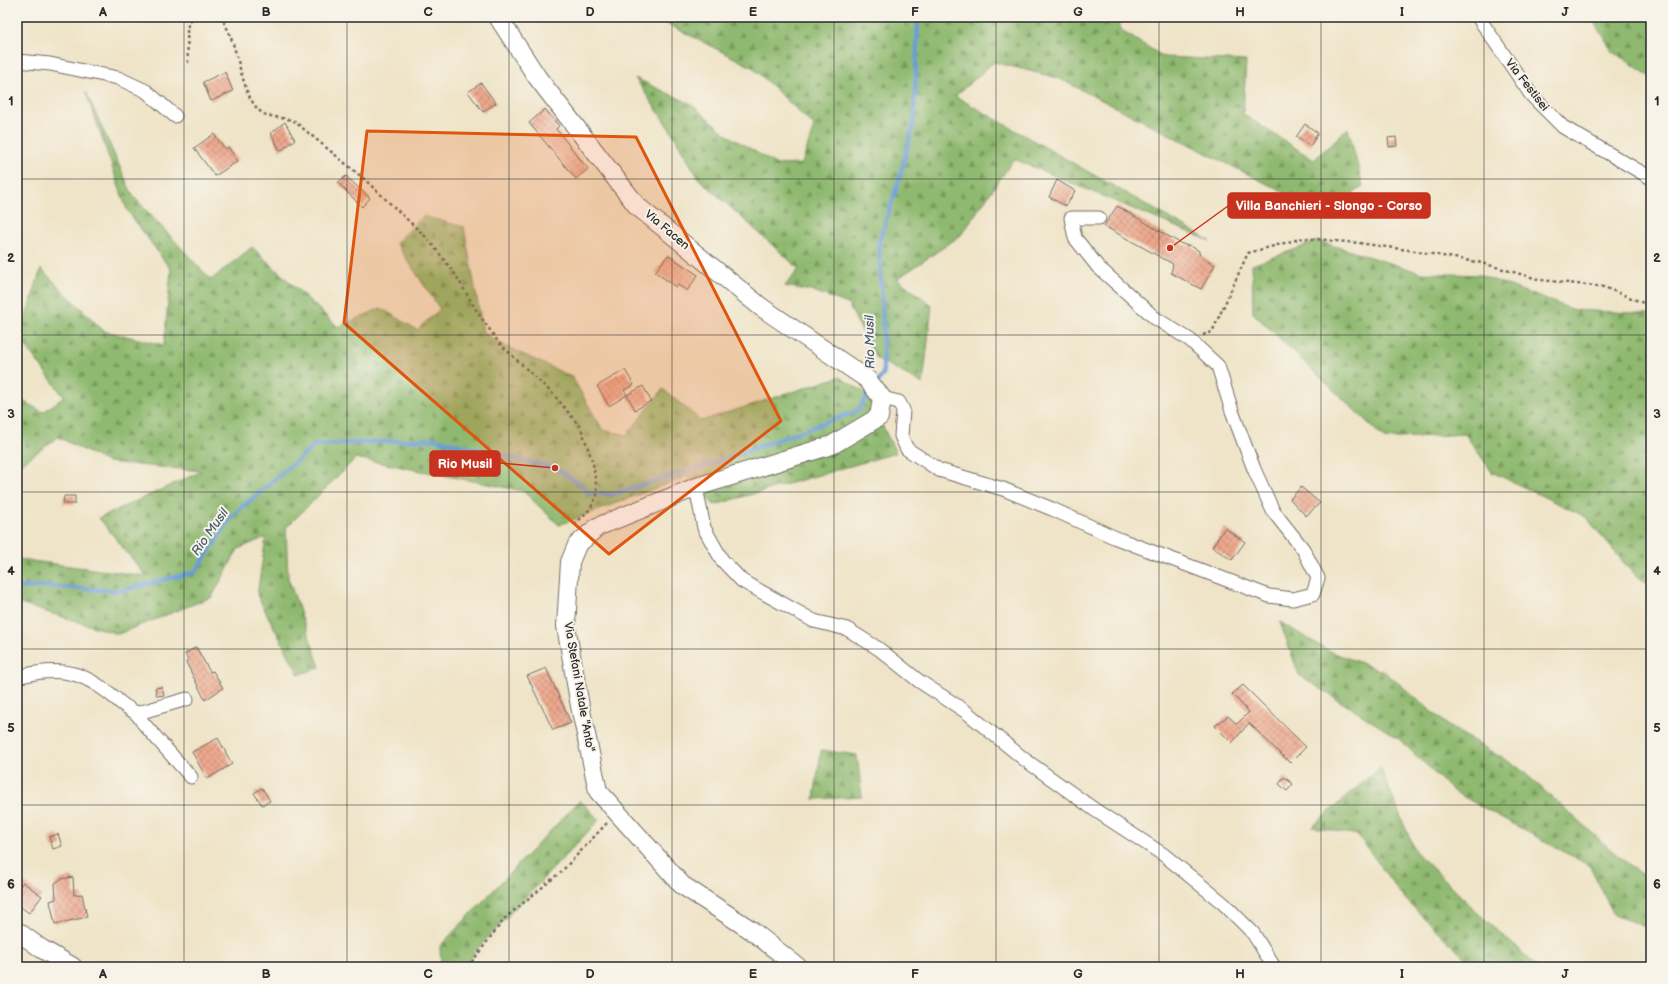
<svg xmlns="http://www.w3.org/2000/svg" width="1668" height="984" viewBox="0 0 1668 984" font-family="'Balsamiq Sans',sans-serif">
<defs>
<pattern id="forest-firs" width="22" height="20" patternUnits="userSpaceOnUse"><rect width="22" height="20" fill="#8fb970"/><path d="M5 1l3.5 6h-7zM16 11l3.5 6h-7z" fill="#75975c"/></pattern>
<pattern id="building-cross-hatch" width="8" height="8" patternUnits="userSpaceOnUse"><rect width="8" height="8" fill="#eea98e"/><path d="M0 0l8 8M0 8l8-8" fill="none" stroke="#c18a74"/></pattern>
</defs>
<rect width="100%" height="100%" fill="#f7f3e8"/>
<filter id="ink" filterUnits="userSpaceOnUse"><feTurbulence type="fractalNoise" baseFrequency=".025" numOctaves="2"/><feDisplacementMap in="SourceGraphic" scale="8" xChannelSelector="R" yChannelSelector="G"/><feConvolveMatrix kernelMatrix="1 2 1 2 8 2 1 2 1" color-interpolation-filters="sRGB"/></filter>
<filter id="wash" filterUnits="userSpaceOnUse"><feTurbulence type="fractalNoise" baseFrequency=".012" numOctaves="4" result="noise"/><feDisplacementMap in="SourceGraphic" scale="16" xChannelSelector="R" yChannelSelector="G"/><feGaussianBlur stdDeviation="0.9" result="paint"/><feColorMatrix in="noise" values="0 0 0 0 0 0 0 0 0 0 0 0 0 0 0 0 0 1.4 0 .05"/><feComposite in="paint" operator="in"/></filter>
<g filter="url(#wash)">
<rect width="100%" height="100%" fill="#efe4c8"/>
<!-- forest -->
<g fill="url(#forest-firs)" stroke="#5d724e">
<path d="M654 17H1114L1123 32 1164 57 1246 61 1243 114 1314 160 1348 128 1363 186 1349 197 1295 198 1058 78 994 62 955 96 1210 241 1014 159 960 236 897 279 932 305 923 384 876 358 848 304 816 292 785 286 799 269 699 179 671 131 635 78 691 104 726 134 777 165 802 164 814 126 752 67Z"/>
<path d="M1592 17H1651V77L1612 51Z"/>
<path d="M86 92 133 196 211 280 252 247 338 327 381 308 417 330 440 309 396 243 423 216 464 227 483 332 499 343 572 377 603 430 627 435 663 389 701 421 839 377 866 393 896 453 714 505 687 476 559 525 523 491 356 458 286 528 288 578 320 667 299 675 257 595 266 537 238 549 212 597 118 634 17 603V559L146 576 99 518 202 471 107 462 58 437 17 467V398L43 412 64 397 19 337 41 269 104 331 164 345 171 270 127 210Z"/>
<path d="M1318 241 1422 273 1480 275 1574 310 1651 314V587L1629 569 1586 517 1492 472 1465 434 1385 439 1253 313 1252 265Z"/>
<path d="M1280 622 1329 651 1385 672 1450 727 1519 768 1618 856 1651 881V929L1614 915 1590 866 1453 791 1398 738 1299 675Z"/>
<path d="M821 750 857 755 862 797 814 799Z"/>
<path d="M1380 767 1415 851 1478 913 1538 967H1474L1402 896 1358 835 1312 827Z"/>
<path d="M580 800 599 820 474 952 467 967H441L440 946Z"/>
</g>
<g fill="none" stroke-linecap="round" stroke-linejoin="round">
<!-- stream -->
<g stroke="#6a9dd5" stroke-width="4.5">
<path d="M876 384 883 374V322L879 242 898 183 914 122 918 17"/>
<path d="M17 588 44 586 120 591 195 572 233 515 315 445 434 439 555 468 582 485 588 493 614 494 716 462 857 411 871 391"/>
</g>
</g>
<g id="blocks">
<!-- building -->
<g fill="url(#building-cross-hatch)">
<path d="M225 72 233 91 211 101 203 82Z"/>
<path d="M481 83 496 103 483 112 468 92Z"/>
<path d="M545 109 559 126 556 129 588 169 576 179 529 123Z"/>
<path d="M285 122 295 140 280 151 271 133Z"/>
<path d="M1305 124 1318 133 1310 146 1296 137Z"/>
<path d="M214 134 225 149 228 147 238 161 215 176 194 148Z"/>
<path d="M1396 137 1397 146 1389 147 1388 138Z"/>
<path d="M346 176 370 198 362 207 338 183Z"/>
<path d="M1057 180 1075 191 1066 206 1049 197Z"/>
<path d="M1117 206 1180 243 1188 246 1189 245 1199 251V254L1215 265 1201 289 1171 273 1173 264 1104 226Z"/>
<path d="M668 255 698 275 687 291 678 285 676 287 655 272Z"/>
<path d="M625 370 634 385 624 390 627 395 643 386 651 401 635 410 627 395 609 406 597 386Z"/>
<path d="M1301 487 1320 503 1306 516 1290 499Z"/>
<path d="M64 496H75V504H63Z"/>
<path d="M1225 528 1245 542 1232 560 1212 547Z"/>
<path d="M196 647 210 672 213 671 223 688 205 700 186 662 188 659 185 654Z"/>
<path d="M546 668 571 723 553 730 527 676Z"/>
<path d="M1243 685 1306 747 1290 763 1249 723 1232 743 1215 726 1228 716 1237 724 1249 712 1232 694Z"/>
<path d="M162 687 164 695 157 696 155 688Z"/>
<path d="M218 738 232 764 207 779 192 752Z"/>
<path d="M1284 777 1293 784 1287 791 1279 784Z"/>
<path d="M262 788 270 801 262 805 254 793Z"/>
<path d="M58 834 62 846 53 849 49 837Z"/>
<path d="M73 877 74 895 82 894 87 917 55 924 50 901 56 899 55 883 61 879Z"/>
<path d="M23 882 42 896 29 913 17 904V890Z"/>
</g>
</g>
</g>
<g filter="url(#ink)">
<use href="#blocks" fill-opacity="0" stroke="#706c62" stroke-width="1"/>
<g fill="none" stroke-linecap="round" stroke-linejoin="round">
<!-- street casing -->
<g stroke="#706c62" stroke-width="15">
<g id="street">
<path d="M1478 17 1532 96 1563 127 1651 178"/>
<path d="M17 61 50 64 118 78 146 91 175 116"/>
<path d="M882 398 899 402 903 410 901 436 907 449 939 470 1003 489 1052 509 1116 538 1269 596 1293 599 1313 594 1318 578 1303 549 1273 511 1254 469 1232 411 1218 366 1190 340 1155 318 1098 267 1075 238 1071 218H1099"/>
<path d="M696 487 704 528 722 560 742 581 814 621 847 629 879 649 919 681 965 711 1024 759 1095 810 1164 855 1224 904 1253 933 1274 967"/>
<path d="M17 677C63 665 86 672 121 703 131 711 137 711 143 723L191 777"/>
<path d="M138 713 187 699"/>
</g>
</g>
<!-- secondary casing -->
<g stroke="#706c62" stroke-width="20">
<g id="secondary">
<path d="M498 17 537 77 637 206 761 307 867 379 882 398 879 417 832 445 696 487 597 527 577 545 570 562 566 626 580 706 598 791 682 885 751 930 798 967"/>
<path d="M17 931 42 949 73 967"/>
</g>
</g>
<!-- path -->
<g stroke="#706c62" stroke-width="2.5" stroke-dasharray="3 3" stroke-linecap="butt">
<path d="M220 17C240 40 239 100 264 114 270 117 286 118 294 121L363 178 428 239 455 274 478 313 499 343 555 396 581 428 593 463 597 491V496L590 509 575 524"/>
<path d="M188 63 187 28 192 17"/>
<path d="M1203 335 1212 332 1248 253 1303 238 1359 243 1415 251 1482 263 1541 280 1604 287 1651 306"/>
<path d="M468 967 505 918 562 871 607 823"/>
</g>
<!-- street -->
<use href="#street" stroke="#fff" stroke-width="13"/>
<!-- secondary -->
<use href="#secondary" stroke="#fff" stroke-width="18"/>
</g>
</g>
<!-- marked area -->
<path fill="#df570e" fill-opacity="0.2" stroke="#df570e" stroke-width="3" stroke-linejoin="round" d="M367 131 636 137 781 421 609 554 344 323Z"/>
<!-- grid -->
<path fill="none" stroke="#2b2b2b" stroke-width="1" stroke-opacity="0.55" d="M184 17V967M347 17V967M509 17V967M672 17V967M834 17V967M996 17V967M1159 17V967M1321 17V967M1484 17V967M17 179H1651M17 335H1651M17 492H1651M17 649H1651M17 805H1651"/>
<g text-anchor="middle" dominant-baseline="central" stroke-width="4" stroke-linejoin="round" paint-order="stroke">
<!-- street labels -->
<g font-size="12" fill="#2b2b2b" stroke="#f7f3e8">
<text transform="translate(1527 85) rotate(52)">Via Festisei</text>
<text transform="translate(667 230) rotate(40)">Via Facen</text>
<text transform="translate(579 687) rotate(80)">Via Stefani Natale "Anto"</text>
</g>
<!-- water labels -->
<g font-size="13" font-style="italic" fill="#44596f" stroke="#f7f3e8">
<text transform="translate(870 342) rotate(-91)">Rio Musil</text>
<text transform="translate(210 532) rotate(-55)">Rio Musil</text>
</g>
</g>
<!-- callouts -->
<path fill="none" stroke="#c8321e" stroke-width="1.5" d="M1170 248L1228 206M555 468L500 463"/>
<g fill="#c8321e" stroke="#f7f3e8" stroke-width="1.5">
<circle cx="1170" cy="248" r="4"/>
<circle cx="555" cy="468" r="4"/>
</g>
<g fill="#c8321e" stroke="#c8321e" stroke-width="1.5">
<rect x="1228" y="193" width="202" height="25" rx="4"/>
<rect x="430" y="451" width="70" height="25" rx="4"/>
</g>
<g font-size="13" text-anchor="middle" font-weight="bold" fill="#fff">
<text x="1329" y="210">Villa Banchieri - Slongo - Corso</text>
<text x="465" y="468">Rio Musil</text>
</g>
<!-- margin -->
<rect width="1668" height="984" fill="none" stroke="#f7f3e8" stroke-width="44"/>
<rect x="22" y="22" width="1624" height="940" fill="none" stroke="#2b2b2b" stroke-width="1.5"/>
<g font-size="13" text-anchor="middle" font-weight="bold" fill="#2b2b2b">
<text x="103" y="16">A</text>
<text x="266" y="16">B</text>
<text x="428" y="16">C</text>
<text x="590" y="16">D</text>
<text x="753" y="16">E</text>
<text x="915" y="16">F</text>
<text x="1078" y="16">G</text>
<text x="1240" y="16">H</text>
<text x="1402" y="16">I</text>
<text x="1565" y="16">J</text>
<text x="11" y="105">1</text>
<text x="1657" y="105">1</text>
<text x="11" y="262">2</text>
<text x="1657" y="262">2</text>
<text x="11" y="418">3</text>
<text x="1657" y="418">3</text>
<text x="11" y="575">4</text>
<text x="1657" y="575">4</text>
<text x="11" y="732">5</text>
<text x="1657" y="732">5</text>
<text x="11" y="888">6</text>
<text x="1657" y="888">6</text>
<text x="103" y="978">A</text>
<text x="266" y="978">B</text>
<text x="428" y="978">C</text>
<text x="590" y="978">D</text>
<text x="753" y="978">E</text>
<text x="915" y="978">F</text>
<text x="1078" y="978">G</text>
<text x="1240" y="978">H</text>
<text x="1402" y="978">I</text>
<text x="1565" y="978">J</text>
</g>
</svg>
